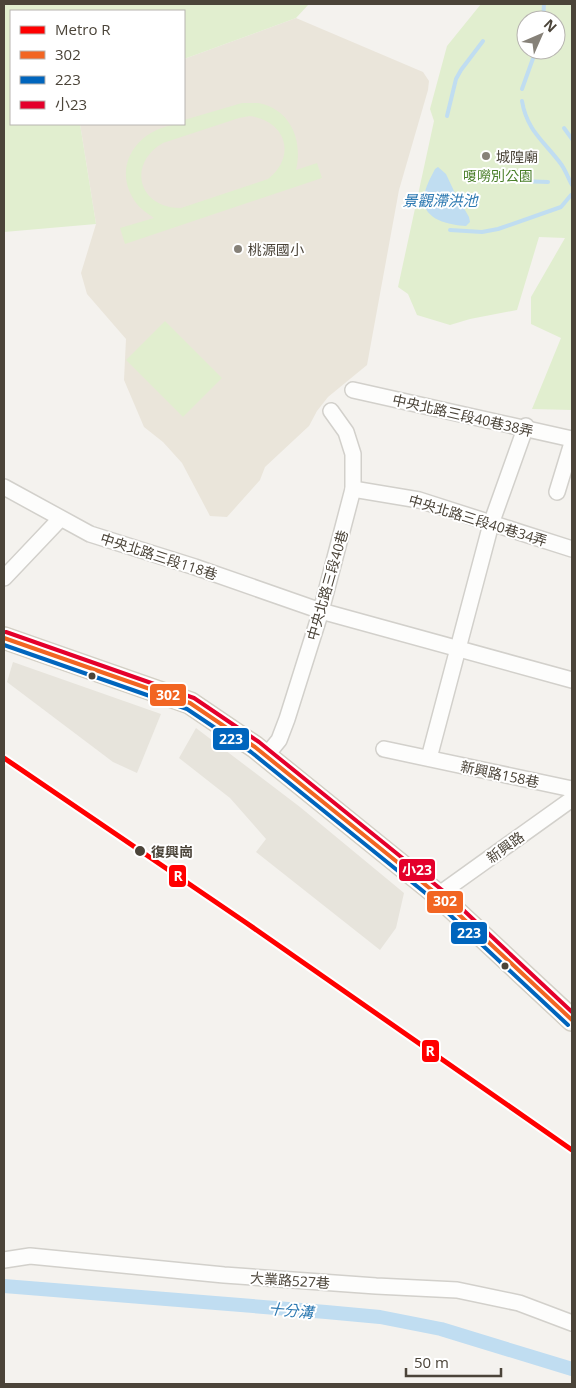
<svg xmlns="http://www.w3.org/2000/svg" width="576" height="1388" viewBox="0 0 576 1388" font-family="'Open Sans','Noto Sans TC',sans-serif">
<rect width="100%" height="100%" fill="#f4f2ee"/>
<!-- residential -->
<g fill="#e7e4dc">
<path d="M13 662 161 714 137 773 113 762 7 682Z"/>
<path d="M196 728 300 807 404 893 396 928 380 950 256 852 266 839 230 798 179 758Z"/>
</g>
<!-- education -->
<path fill="#eae5da" d="M296 18 423 72 429 81 428 90 399 190 367 365 328 397 317 411 309 426 265 467 260 480 227 517 210 516 182 463 163 442 144 427 124 380 126 339 87 294 81 273 96 224 80 124H184V59Z"/>
<!-- green -->
<g fill="#e1eecf" fill-rule="evenodd">
<path d="M4 4H309L296 18 184 59V11H11V124H80L96 224 4 232Z"/>
<path d="M481 4H572V410L532 409 561 338 531 324V297L565 238 539 237 517 310 470 319 450 325 417 315 408 294 398 287 434 121 430 109 447 46ZM526 20H556V50H526Z"/>
<path d="M242 103C247 103 253 103 258 103 291 109 303 141 296 170L317 163 322 178 125 244 120 228 154 218C147 213 139 208 134 200 110 162 143 124 184 124V120ZM250 116C286 121 297 156 268 179L181 208C139 209 126 164 163 143L239 118Z"/>
<path d="M165 321 222 378 183 417 126 360Z"/>
</g>
<!-- water -->
<path fill="#c0ddf1" d="M438 167 446 174 454 191 469 217 470 222 466 226C450 225 423 220 424 199 424 189 431 177 435 169Z"/>
<g fill="none" stroke-linecap="round" stroke-linejoin="round">
<!-- stream -->
<g stroke="#c0ddf1" stroke-width="4">
<path d="M543 20 544 4"/>
<path d="M522 89 536 50"/>
<path d="M522 101C527 131 544 141 561 164 566 171 568 178 572 185"/>
<path d="M447 116 456 79 461 70 483 41"/>
<path d="M564 128 572 139"/>
<path d="M497 175 519 181 548 182"/>
<path d="M450 230 482 232 498 229 561 207 571 195"/>
</g>
<!-- canal -->
<path stroke="#c0ddf1" stroke-width="14" d="M4 1286 326 1312 380 1317 441 1329 572 1369"/>
<!-- street casing -->
<g stroke="#d2d0cb" stroke-width="18">
<g id="street">
<path d="M353 390 572 439"/>
<path d="M4 487 90 534 195 567 321 611 572 680"/>
<path d="M353 489 419 500 572 549"/>
<path d="M557 492 572 443"/>
<path d="M4 578 60 519"/>
<path d="M384 749 572 789"/>
<path d="M266 756 279 740 287 719 321 611 353 489V454L346 432 331 411"/>
<path d="M429 758 491 524 526 426"/>
<path d="M438 895 572 799"/>
<path d="M4 1260 30 1256 224 1275 376 1286 457 1290 519 1303 572 1323"/>
</g>
</g>
<!-- secondary casing -->
<g stroke="#d3cfc5" stroke-width="24">
<path id="secondary" d="M4 638 190 703 255 747 438 895 572 1020"/>
</g>
<!-- street -->
<use href="#street" stroke="#fdfdfc" stroke-width="15"/>
<!-- secondary -->
<use href="#secondary" stroke="#f7f6f1" stroke-width="21"/>
<!-- bus-1 casing -->
<g stroke="#fff" stroke-width="8">
<path id="bus-1" d="M4 638 190 703 255 747 438 895 572 1020"/>
</g>
<!-- bus-2 casing -->
<g stroke="#fff" stroke-width="8">
<path id="bus-2" d="M4 645 187 709 251 752 434 900 568 1025"/>
</g>
<!-- bus-3 casing -->
<g stroke="#fff" stroke-width="8">
<path id="bus-3" d="M6 632 194 698 259 742 442 890 572 1012"/>
</g>
<!-- bus-1 -->
<use href="#bus-1" stroke="#f26522" stroke-width="4"/>
<!-- bus-2 -->
<use href="#bus-2" stroke="#0065bd" stroke-width="4"/>
<!-- bus-3 -->
<use href="#bus-3" stroke="#e4002b" stroke-width="4"/>
<!-- metro-1 casing -->
<g stroke="#fff" stroke-width="9">
<path id="metro-1" d="M4 758 245 922 572 1150"/>
</g>
<!-- metro-1 -->
<use href="#metro-1" stroke="#f00" stroke-width="5"/>
</g>
<!-- markers -->
<g fill="#868178" stroke="#fff" stroke-width="2">
<circle cx="486" cy="156" r="5"/>
<circle cx="238" cy="249" r="5"/>
</g>
<g fill="#4b4439" stroke="#fff" stroke-width="2">
<circle cx="92" cy="676" r="4.5"/>
<circle cx="140" cy="851" r="6"/>
<circle cx="505" cy="966" r="4.5"/>
</g>
<g text-anchor="middle" dominant-baseline="central" stroke-width="4" stroke-linejoin="round" paint-order="stroke">
<!-- poi labels -->
<g font-size="14" fill="#4b4439" stroke="#fff" text-anchor="start">
<text x="496" y="156">城隍廟</text>
<text x="248" y="249">桃源國小</text>
</g>
<!-- park labels -->
<g font-size="14" fill="#4a7f2a" stroke="#fff">
<text x="498" y="175">嗄嘮別公園</text>
</g>
<!-- street labels -->
<g font-size="14" fill="#4b4439" stroke="#fff">
<text transform="translate(463 415) rotate(13)">中央北路三段40巷38弄</text>
<text transform="translate(478 520) rotate(17)">中央北路三段40巷34弄</text>
<text transform="translate(159 556) rotate(18)">中央北路三段118巷</text>
<text transform="translate(327 585) rotate(-74)">中央北路三段40巷</text>
<text transform="translate(500 774) rotate(12)">新興路158巷</text>
<text transform="translate(505 847) rotate(-36)">新興路</text>
<text transform="translate(290 1280) rotate(4)">大業路527巷</text>
</g>
<!-- stop labels -->
<g font-size="14" font-weight="bold" fill="#4b4439" stroke="#fff" text-anchor="start">
<text x="151" y="851">復興崗</text>
</g>
<!-- water labels -->
<g font-size="15" font-style="italic" fill="#2e7ab2" stroke="#fff">
<text x="440" y="200">景觀滯洪池</text>
<text transform="translate(291 1310) rotate(5)">十分溝</text>
</g>
</g>
<g stroke="#fff" stroke-width="2">
<rect x="149" y="683" width="38" height="24" rx="5" fill="#f26522"/>
<rect x="212" y="727" width="38" height="24" rx="5" fill="#0065bd"/>
<rect x="398" y="858" width="38" height="24" rx="5" fill="#e4002b"/>
<rect x="168" y="864" width="19" height="24" rx="5" fill="#f00"/>
<rect x="426" y="890" width="38" height="24" rx="5" fill="#f26522"/>
<rect x="450" y="921" width="38" height="24" rx="5" fill="#0065bd"/>
<rect x="421" y="1039" width="19" height="24" rx="5" fill="#f00"/>
</g>
<g font-size="14" text-anchor="middle" font-weight="bold" fill="#fff">
<text x="168" y="700">302</text>
<text x="231" y="744">223</text>
<text x="417" y="875">小23</text>
<text x="178" y="881">R</text>
<text x="445" y="906">302</text>
<text x="469" y="938">223</text>
<text x="430" y="1056">R</text>
</g>
<!-- border -->
<rect width="576" height="1388" fill="none" stroke="#4b4439" stroke-width="10"/>
<!-- legend -->
<rect x="10" y="10" width="175" height="115" fill="#ffffff" stroke="#b7b4b0"/>
<rect x="20" y="26" width="25" height="8" fill="#ff0000" stroke="#b7b4b0"/>
<text x="55" y="35" font-size="15" fill="#4b4439">Metro R</text>
<rect x="20" y="51" width="25" height="8" fill="#f26522" stroke="#b7b4b0"/>
<text x="55" y="60" font-size="15" fill="#4b4439">302</text>
<rect x="20" y="76" width="25" height="8" fill="#0065bd" stroke="#b7b4b0"/>
<text x="55" y="85" font-size="15" fill="#4b4439">223</text>
<rect x="20" y="101" width="25" height="8" fill="#e4002b" stroke="#b7b4b0"/>
<text x="55" y="110" font-size="15" fill="#4b4439">小23</text>
<!-- north arrow -->
<g transform="translate(541 35) rotate(45)"><circle r="24" fill="#ffffff" stroke="#b7b4b0"/>
<path d="M0-4L9 19L0 12L-9 19Z" fill="#868178"/>
<text y="-8" font-size="14" font-weight="bold" text-anchor="middle" fill="#4b4439">N</text>
</g>
<!-- scale -->
<path d="M406 1368v8h95v-8" fill="none" stroke="#4b4439" stroke-width="2.5"/>
<text x="414" y="1368" font-size="15" fill="#4b4439" stroke="#ffffff" stroke-width="4" paint-order="stroke">50 m</text>
</svg>
